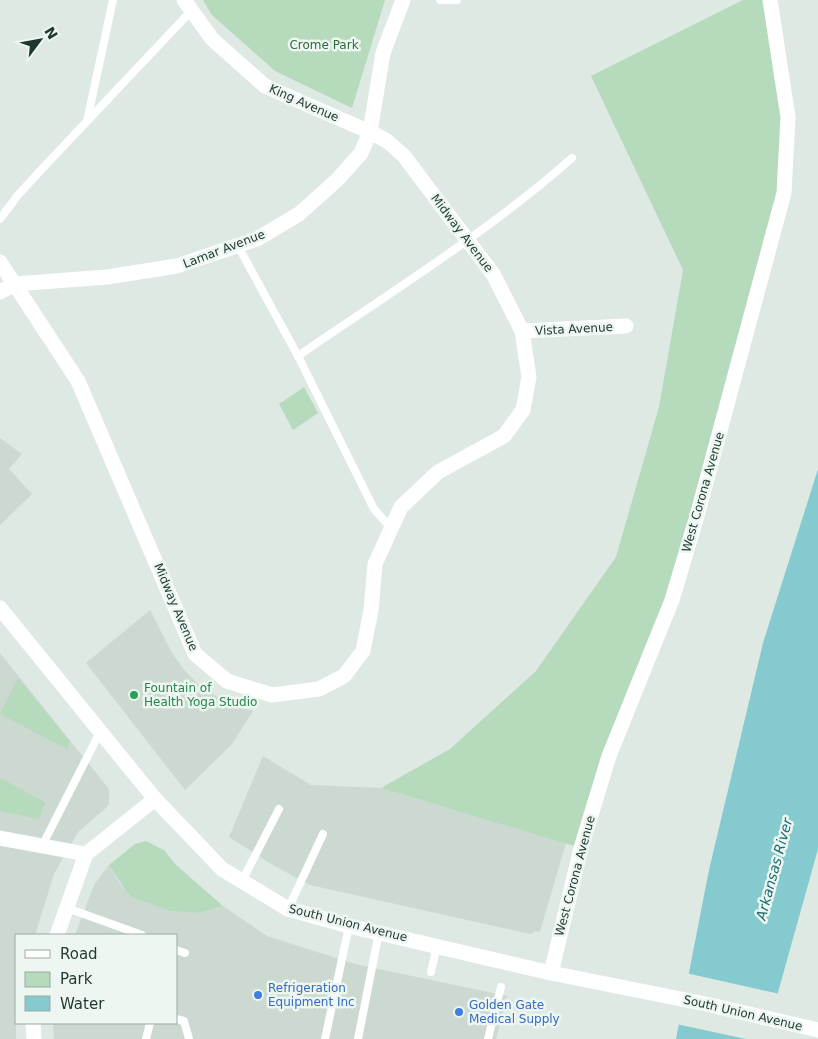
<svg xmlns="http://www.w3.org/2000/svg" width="818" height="1039" viewBox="0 0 818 1039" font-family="'DejaVu Sans',sans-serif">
<rect width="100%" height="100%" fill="#dde9e2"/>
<!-- built -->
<g fill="#cbd9d1">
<path d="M0 438 22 454 9 469 32 494 0 525Z"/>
<path d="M150 610 172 653 185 671 200 686 227 703 253 711 232 744 185 790 86 663Z"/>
<path d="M0 653 109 789V803L106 808 78 832 54 874 35 935H16V1039H0Z"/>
<path d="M263 756 311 785 381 788 566 843 540 932 536 931 530 934 310 885 271 864 229 837Z"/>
<path d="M109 865 120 884 133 898 170 911 199 913 223 906 267 936 355 964 507 996 496 1039H54L53 1023H176V935H75L94 885Z"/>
</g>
<!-- green -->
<g fill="#b6dabc">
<path d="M203 0H385L352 108 275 71 212 15Z"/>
<path d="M743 0H770L788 117 784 193 697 516 581 848 381 788 450 749 536 671 616 557 659 407 683 270 591 76Z"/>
<path d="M304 387 318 413 293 430 279 404Z"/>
<path d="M18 678 70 742 67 749 0 714Z"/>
<path d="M0 778 45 802 39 819 0 811Z"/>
<path d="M146 841 164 850 176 865 223 906 199 913 170 911 133 898 126 891 109 865 135 844Z"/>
</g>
<!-- water -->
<path fill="#85cace" d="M818 469V849L765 1039H676L709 870 763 643Z"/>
<!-- pier -->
<path fill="#dde9e2" d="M686 973 780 994 768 1039H746L676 1024Z"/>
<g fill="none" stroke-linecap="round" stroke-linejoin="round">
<!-- service -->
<g stroke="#fff" stroke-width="8">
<path d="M440 0H457"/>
<path d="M87 121 113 0"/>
<path d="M0 219 18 195 41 170 192 10"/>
<path d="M238 246 298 356 374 509 391 528"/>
<path d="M298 356C391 292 488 232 572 158"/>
<path d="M42 846 100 732"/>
<path d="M242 881 279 809"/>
<path d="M67 908 142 935"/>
<path d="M288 909 323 834"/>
<path d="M176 950 185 953"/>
<path d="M431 972 437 945"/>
<path d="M176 1019 184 1021 189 1039"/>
<path d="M146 1039 150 1023"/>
<path d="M325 1039 349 926"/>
<path d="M358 1039 379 932"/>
<path d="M488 1039 501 987"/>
</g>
<!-- minor -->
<g stroke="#fff" stroke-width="15">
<path d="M0 262 78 381 195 654 227 681 272 695 319 689 344 676 363 651 371 610 375 564 401 507 438 472 504 436 523 410 529 377 522 331 493 274 404 156 387 141 370 132 265 86 212 39 184 0"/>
<path d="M0 292 15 284 107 277 177 266 257 239 299 214 337 180 361 153 370 132 383 53 403 0"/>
<path d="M522 331 626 326"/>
<path d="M0 838 86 854"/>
<path d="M57 935 86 854 155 799"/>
<path d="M551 973 581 848 609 756 672 600 697 516 784 193 788 117 770 0"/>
<path d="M33 1023 34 1039"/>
</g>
<!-- tertiary -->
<path stroke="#fff" stroke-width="15" d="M0 608 155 799 222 869 288 909 349 926 551 973 706 1004 818 1030"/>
</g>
<!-- markers -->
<circle fill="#2e9e5b" stroke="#edf6f1" stroke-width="2" cx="134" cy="695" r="5"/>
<g fill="#3f7fe0" stroke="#edf6f1" stroke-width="2">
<circle cx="258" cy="995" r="5"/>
<circle cx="459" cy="1012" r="5"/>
</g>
<g text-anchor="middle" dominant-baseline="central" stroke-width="5" stroke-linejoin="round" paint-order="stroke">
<!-- park labels -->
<g font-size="12" fill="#2b6e3e" stroke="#edf6f1">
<text x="324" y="45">Crome Park</text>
</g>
<!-- street labels -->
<g font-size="12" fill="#1f382f" stroke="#edf6f1">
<text transform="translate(304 103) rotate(24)">King Avenue</text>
<text transform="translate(462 233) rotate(53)">Midway Avenue</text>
<text transform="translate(224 249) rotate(-21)">Lamar Avenue</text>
<text transform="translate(574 329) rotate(-3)">Vista Avenue</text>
<text transform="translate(703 492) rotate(-74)">West Corona Avenue</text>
<text transform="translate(176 607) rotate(67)">Midway Avenue</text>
<text transform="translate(575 876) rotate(-75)">West Corona Avenue</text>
<text transform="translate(348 923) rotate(14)">South Union Avenue</text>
<text transform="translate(743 1013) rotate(13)">South Union Avenue</text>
</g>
<!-- leisure labels -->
<g font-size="12" fill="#27864d" stroke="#edf6f1" text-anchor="start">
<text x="144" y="688">Fountain of<tspan x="144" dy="14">Health Yoga Studio</tspan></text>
</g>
<!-- shop labels -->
<g font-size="12" fill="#366cbe" stroke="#edf6f1" text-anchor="start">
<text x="268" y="988">Refrigeration<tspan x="268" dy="14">Equipment Inc</tspan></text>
<text x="469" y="1005">Golden Gate<tspan x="469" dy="14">Medical Supply</tspan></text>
</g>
<!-- water labels -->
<g font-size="14" font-style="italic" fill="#1b6c72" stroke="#edf6f1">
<text transform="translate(774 869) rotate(-75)">Arkansas River</text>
</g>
</g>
<!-- legend -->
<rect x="15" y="934" width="162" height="90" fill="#edf6f1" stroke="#9baaa3"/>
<rect x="25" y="950" width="25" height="8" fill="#ffffff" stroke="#9baaa3"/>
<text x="60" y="959" font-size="15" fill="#1f382f">Road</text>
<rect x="25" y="972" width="25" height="15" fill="#b6dabc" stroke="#9baaa3"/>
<text x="60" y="984" font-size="15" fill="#1f382f">Park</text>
<rect x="25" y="996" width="25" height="15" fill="#85cace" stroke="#9baaa3"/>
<text x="60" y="1009" font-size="15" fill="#1f382f">Water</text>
<!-- north arrow -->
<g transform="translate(40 40) rotate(58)" stroke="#edf6f1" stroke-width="4" paint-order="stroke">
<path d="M0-4L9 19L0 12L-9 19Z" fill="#1f382f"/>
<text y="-8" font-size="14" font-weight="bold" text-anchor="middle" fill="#1f382f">N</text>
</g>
</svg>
